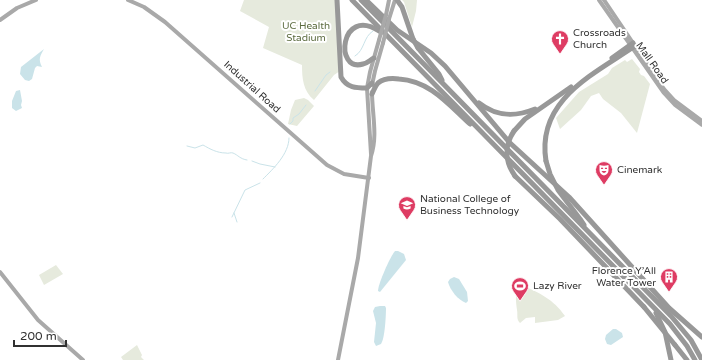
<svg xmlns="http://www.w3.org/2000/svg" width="702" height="360" viewBox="0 0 702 360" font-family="'Varela Round',sans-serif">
<rect width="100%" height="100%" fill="#fff"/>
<!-- green -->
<g fill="#e6eadd">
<path d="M244 0H337L340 71 334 75 314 100C303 91 302 78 302 65L263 48 269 27 240 11Z"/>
<path d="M402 0H417L416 11 412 27 404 2Z"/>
<path d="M632 59 640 69 639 72 641 75 644 76 650 84 637 133 621 113 603 99 599 93 591 96 581 110 560 129 556 118 579 92 608 74 612 68 625 60 627 62Z"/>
<path d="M304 98 308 100 314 106 297 126 288 124 291 110 295 100Z"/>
<path d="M56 265 63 274 44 285 39 275Z"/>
<path d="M521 285C540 293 553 299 565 316L558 320 535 323V317L526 318 520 323C516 319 518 315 517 310 516 301 514 292 521 285Z"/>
<path d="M137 345 142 355 141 357 144 360H123L121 357Z"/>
</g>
<!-- water -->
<g fill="#cae3e9">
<path d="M44 49C40 56 38 59 42 67L37 66 35 68 32 79 29 81 25 80 20 74 21 67Z"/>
<path d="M20 90 22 101 21 105 22 108 16 111 12 108V101L16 91Z"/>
<path d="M395 251H398L404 254 406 260 380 292 378 291C378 284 390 257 395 251Z"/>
<path d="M454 277 459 279 467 292 468 301 466 303C458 300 450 290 448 282L450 279Z"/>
<path d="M380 306H385L386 308C386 315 385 339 381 344L376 346 374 342 376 323 373 311 375 307Z"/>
<path d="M613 329H616L622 333 623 337 611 345 607 344 605 339 606 335Z"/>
</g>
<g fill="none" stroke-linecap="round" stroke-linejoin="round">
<!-- stream -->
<g stroke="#cae3e9" stroke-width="1">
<path d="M355 56C365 50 363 37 373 31"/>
<path d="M315 91 326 75 330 72"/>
<path d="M290 124 293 121V118L299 114 306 105"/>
<path d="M187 146 195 148 203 145C210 149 217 153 226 153 228 154 231 152 233 153 238 155 240 159 247 160"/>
<path d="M252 161 260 164 275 167"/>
<path d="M263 179C273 169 289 154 289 138"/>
<path d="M234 213 237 222"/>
<path d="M232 217 245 190 260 183"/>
</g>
<!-- major -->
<g stroke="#a9a9a9" stroke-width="4">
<path d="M128 0 144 7 165 22 327 165 344 174 369 178"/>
<path d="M599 0 664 93 675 105 702 125"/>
<path d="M604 0 664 89 674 100 702 121"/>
<path d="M386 15 389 0"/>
<path d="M389 19 395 0"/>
<path d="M0 20 17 8 36 0"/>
<path d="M372 85 375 71 383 43"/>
<path d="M371 154 367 88 370 72 379 40"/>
<path d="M0 272 38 320 83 360"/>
<path d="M338 360 358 258 371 156C378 136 372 113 372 92"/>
</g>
<!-- highway -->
<g stroke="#989898" stroke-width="5">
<path d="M337 0 341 77C347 88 356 88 367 88L372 83"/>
<path d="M352 0 670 324 687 346 695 360"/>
<path d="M361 0 671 316 691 340 702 360"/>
<path d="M366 0 397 30 431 53 445 66 509 142 569 197 669 308 702 337"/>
<path d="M397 0 402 7 413 39"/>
<path d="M418 48 439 74 442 80"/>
<path d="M374 58C370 60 368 63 363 64 334 73 340 6 379 31"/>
<path d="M612 58 633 43"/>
<path d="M372 94C374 90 375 86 378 83 384 78 391 78 399 79 430 81 448 104 470 124"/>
<path d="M479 103C497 117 515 117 535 109"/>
<path d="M514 131 525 119 571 87"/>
<path d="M546 161C536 100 594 74 635 46"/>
<path d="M515 176 560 219 644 307"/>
<path d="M558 190 580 219 584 225"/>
<path d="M656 313 665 332 671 360"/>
<path d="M675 345 687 360"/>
</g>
<!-- major-bridge -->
<g stroke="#a9a9a9" stroke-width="4">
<path d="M379 40 386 15"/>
<path d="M383 43 389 19"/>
</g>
<!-- highway-bridge -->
<g stroke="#989898" stroke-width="5">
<path d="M413 39 418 48"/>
<path d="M514 131C504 146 505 162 515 176"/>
<path d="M546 161 550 174 557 188"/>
<path d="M644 307 675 345"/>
</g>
</g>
<!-- icons -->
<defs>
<g id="church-pin" transform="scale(0.9)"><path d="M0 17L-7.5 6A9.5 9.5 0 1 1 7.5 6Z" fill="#de3c63" stroke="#fff"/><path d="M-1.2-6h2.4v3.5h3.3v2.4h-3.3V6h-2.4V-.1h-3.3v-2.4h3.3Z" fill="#fff"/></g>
<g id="theatre-pin" transform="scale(0.9)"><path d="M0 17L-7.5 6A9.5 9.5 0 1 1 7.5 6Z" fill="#de3c63" stroke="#fff"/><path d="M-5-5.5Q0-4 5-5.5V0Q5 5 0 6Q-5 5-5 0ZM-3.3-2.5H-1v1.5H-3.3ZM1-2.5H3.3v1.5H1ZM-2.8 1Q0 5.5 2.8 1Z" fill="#fff"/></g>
<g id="university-pin" transform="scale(0.9)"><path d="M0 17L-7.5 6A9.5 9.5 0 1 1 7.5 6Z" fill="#de3c63" stroke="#fff"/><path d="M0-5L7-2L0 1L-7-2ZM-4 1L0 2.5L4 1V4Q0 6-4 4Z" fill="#fff"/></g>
<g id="building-pin" transform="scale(0.9)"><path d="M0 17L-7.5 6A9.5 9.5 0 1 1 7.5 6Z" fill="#de3c63" stroke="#fff"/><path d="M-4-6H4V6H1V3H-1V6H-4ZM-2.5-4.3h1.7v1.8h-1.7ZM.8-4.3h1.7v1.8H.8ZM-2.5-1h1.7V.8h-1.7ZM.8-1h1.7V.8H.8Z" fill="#fff"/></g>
<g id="stadium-pin" transform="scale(0.9)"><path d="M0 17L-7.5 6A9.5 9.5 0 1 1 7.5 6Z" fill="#de3c63" stroke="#fff"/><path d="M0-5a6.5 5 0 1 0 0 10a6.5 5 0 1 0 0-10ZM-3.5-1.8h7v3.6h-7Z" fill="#fff"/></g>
</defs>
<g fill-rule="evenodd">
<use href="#church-pin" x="560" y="39"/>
<use href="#theatre-pin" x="604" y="170"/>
<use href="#university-pin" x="407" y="205"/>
<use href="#building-pin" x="669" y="277"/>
<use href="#stadium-pin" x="520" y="286"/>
</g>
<g text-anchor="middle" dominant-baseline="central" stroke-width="4" stroke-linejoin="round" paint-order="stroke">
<!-- park labels -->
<g font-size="10" fill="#5b6b3f" stroke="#fff">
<text x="306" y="26">UC Health<tspan x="306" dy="12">Stadium</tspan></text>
</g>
<!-- poi labels -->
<g font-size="10" fill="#313131" stroke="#fff" text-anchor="start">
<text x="573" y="33">Crossroads<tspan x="573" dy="12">Church</tspan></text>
<text x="617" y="170">Cinemark</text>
<text x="420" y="199">National College of<tspan x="420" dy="12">Business Technology</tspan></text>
<text x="656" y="271" text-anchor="end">Florence Y’All<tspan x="656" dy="12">Water Tower</tspan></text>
<text x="533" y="286">Lazy River</text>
</g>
<!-- street labels -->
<g font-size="10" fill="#313131" stroke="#fff">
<text transform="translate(652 63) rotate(55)">Mall Road</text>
<text transform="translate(252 87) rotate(42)">Industrial Road</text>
</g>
</g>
<!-- scale -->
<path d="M14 340v6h52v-6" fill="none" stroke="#313131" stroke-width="2"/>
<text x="20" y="340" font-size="12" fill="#313131" stroke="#ffffff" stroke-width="3" paint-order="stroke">200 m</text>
</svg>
